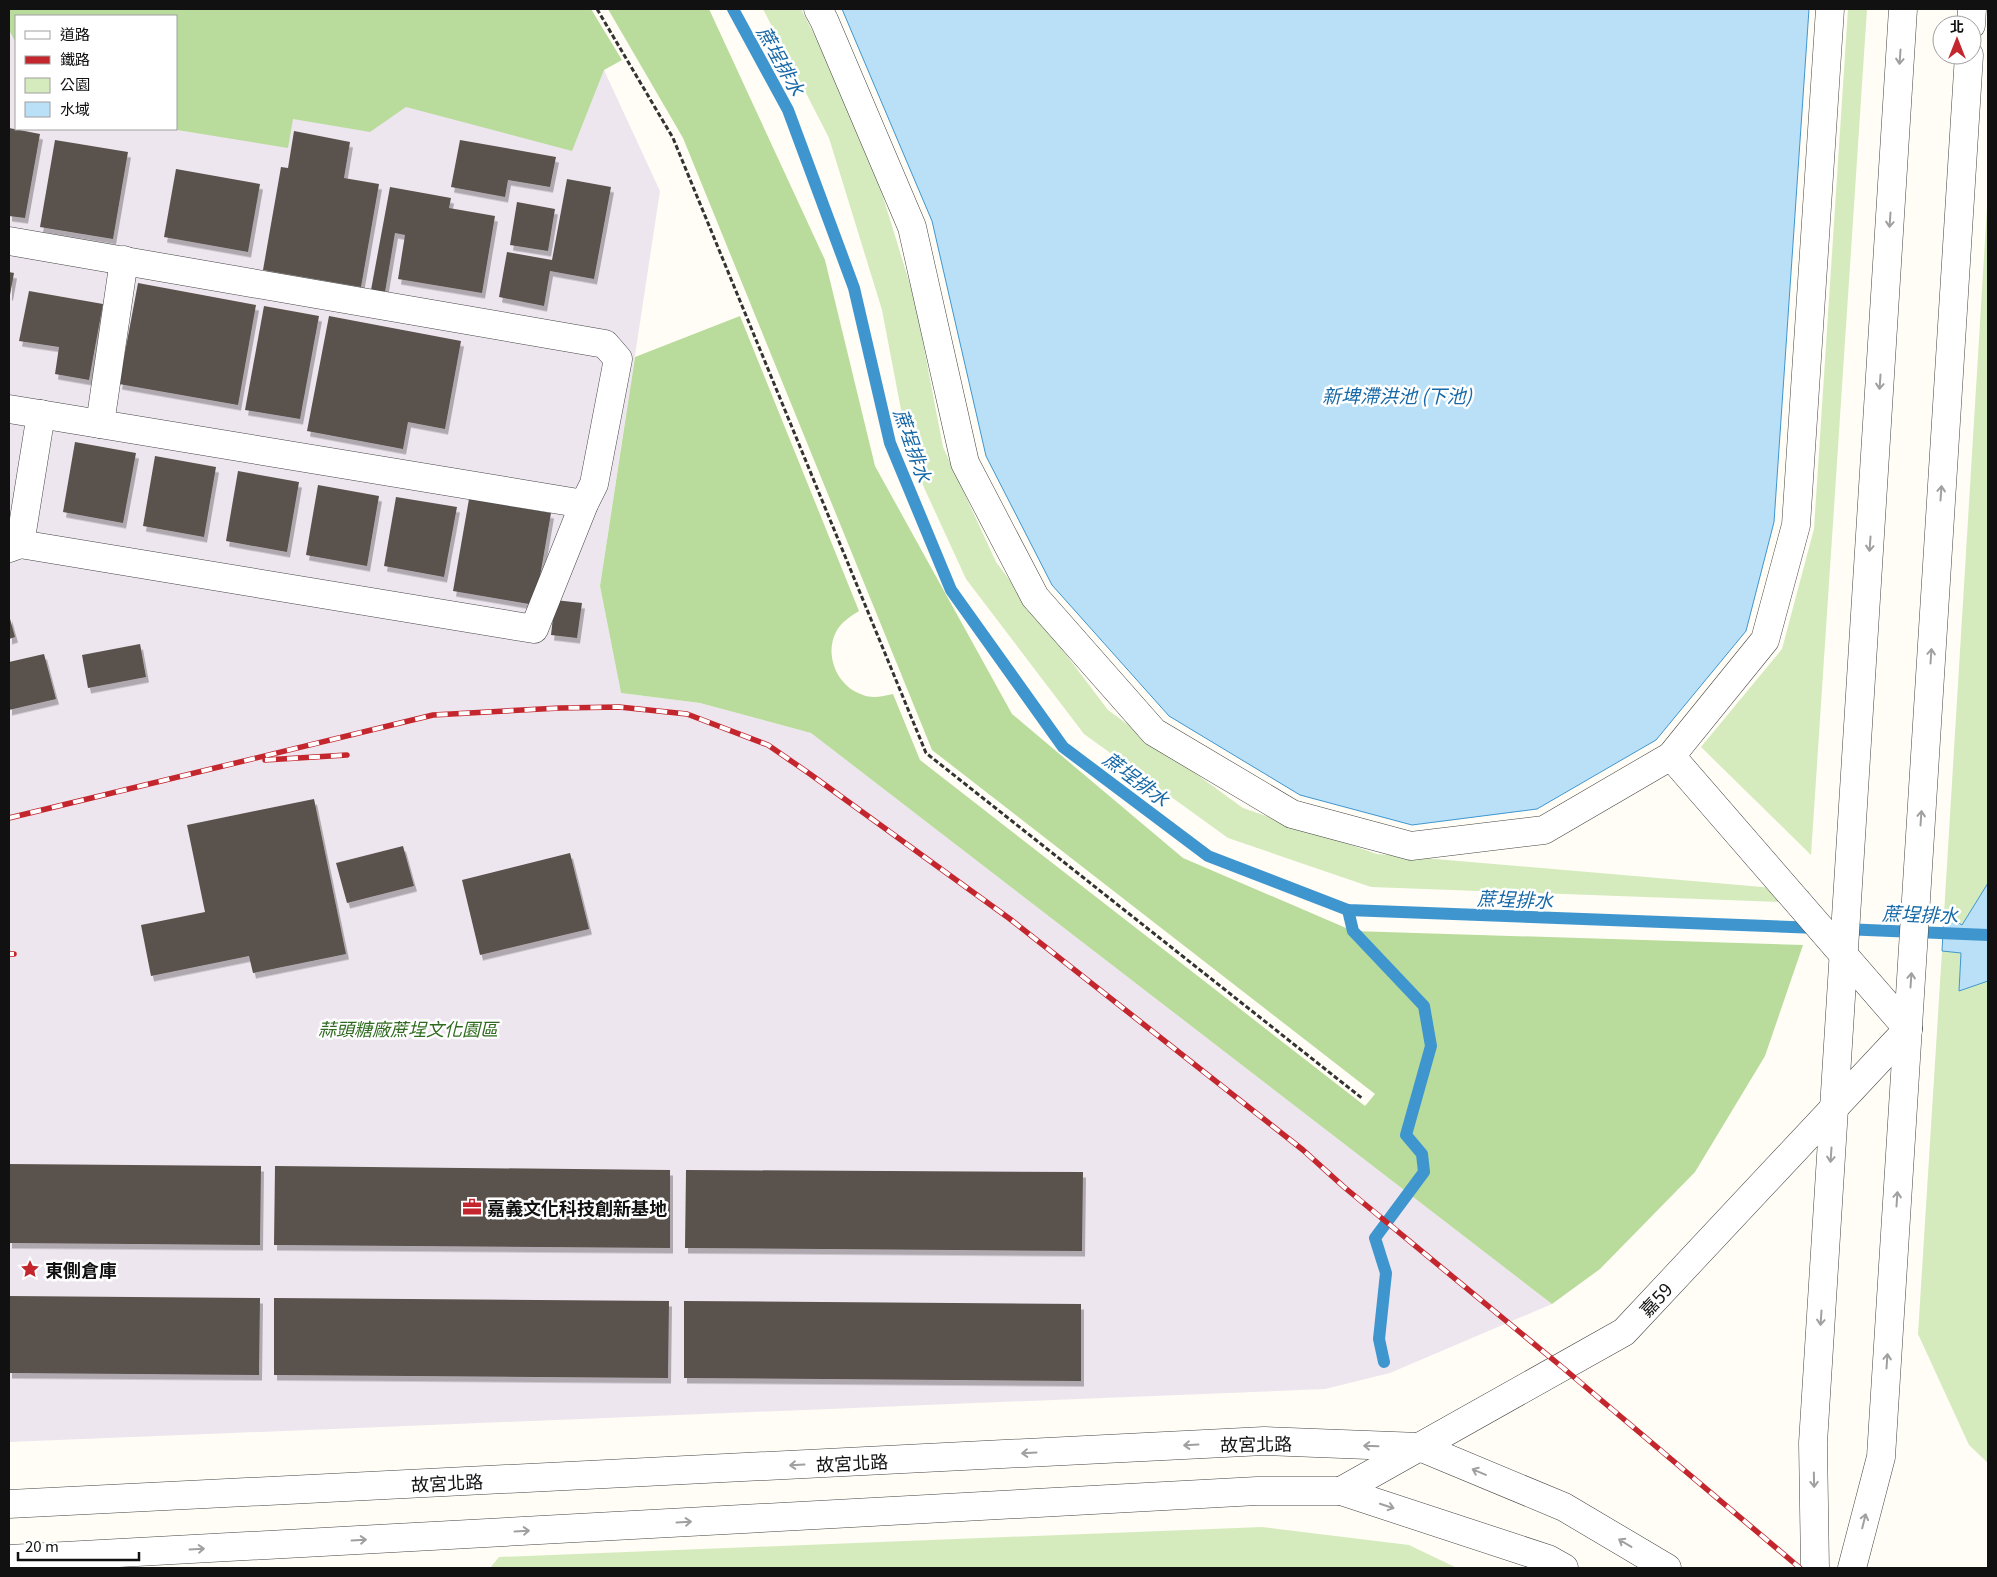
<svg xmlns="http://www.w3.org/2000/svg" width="1997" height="1577" viewBox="0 0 1997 1577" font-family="Georgia,'Noto Sans TC',serif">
<defs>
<filter id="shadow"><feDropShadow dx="3" dy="5.5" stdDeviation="0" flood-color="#0004"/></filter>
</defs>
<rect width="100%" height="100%" fill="#fffdf5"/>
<!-- industrial -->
<path fill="#eee6ef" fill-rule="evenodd" d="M9 9H561L604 70 660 191 600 586 621 693 700 703 811 733 1552 1304 1390 1373 1325 1389 9 1442ZM16 16H176V129H16Z"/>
<!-- green -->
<g fill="#d5ebbd">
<path d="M763 9H801L861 125 915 301 943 447 996 562 1108 710 1243 808 1377 854 1809 891 1808 903 1371 887 1228 838 1084 734 966 579 910 457 882 310 829 138Z"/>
<path d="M1848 9H1867L1811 855 1701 747 1782 649 1814 529Z"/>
<path d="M1988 191V883L1962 925 1944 914Z"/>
<path d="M1942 951 1961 952 1959 991 1988 981V1463L1969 1445 1918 1334Z"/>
<path d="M1262 1527 1409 1545 1457 1568H490L499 1557Z"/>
</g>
<!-- forest -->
<g fill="#b9dc9c">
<path d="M9 9H591L622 60 604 70 572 151 406 107 370 132 293 119 288 148 171 129H176V16H16V43L9 30Z"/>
<path d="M608 9H709L825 260 875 466 1012 714 1183 858 1353 931 1803 945 1765 1056 1695 1172 1600 1269 1552 1304 811 733 700 703 621 693 600 586 635 357 740 316 859 611C851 616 841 622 836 632 824 655 837 687 863 695 873 699 883 696 893 694L920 760 1365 1106 1375 1094 932 750 683 138Z"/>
</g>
<!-- water -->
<g fill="#b9e0f7" stroke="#3f96cf">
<path d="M842 9H1809L1774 522 1746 631 1656 740 1537 809 1412 825 1300 795 1169 716 1052 585 986 456 932 221Z"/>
<path d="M1988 883V981L1959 991 1961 953 1942 951 1944 914 1962 925Z"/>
</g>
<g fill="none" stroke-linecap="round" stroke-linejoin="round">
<!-- stream -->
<g stroke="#3f96cf" stroke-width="12">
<path d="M733 9 788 110 854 288 890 443 951 590 1063 747 1208 856 1348 910 1818 928"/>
<path d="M1348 910 1353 931 1424 1006 1431 1046 1406 1135 1422 1154 1424 1172 1375 1238 1386 1273 1379 1339 1384 1362"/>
<path d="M1843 929 1988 935"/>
</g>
</g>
<!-- building -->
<g fill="#5a524d" filter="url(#shadow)">
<path d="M9 128 40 134 25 218 9 216Z"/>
<path d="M294 131 350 142 344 178 379 184 361 287 263 270 281 167 288 168Z"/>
<path d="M55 140 128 152 113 239 40 227Z"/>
<path d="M460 140 556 157 550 187 508 180 505 197 451 187Z"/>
<path d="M176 169 260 184 248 252 164 237Z"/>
<path d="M567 179 611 187 594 279 550 271 544 306 499 297 507 252 552 260Z"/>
<path d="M390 187 451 198 449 208 495 216 482 293 398 279 405 235 395 233 385 292 371 290Z"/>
<path d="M517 202 555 209 548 251 510 245Z"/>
<path d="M9 272 14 273 10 295H9Z"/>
<path d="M138 283 256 305 238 405 119 384Z"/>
<path d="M29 291 103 304 89 380 55 374 59 347 19 341Z"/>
<path d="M264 306 319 316 300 419 245 410Z"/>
<path d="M329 316 461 341 445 429 408 422 403 449 307 431Z"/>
<path d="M75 442 136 453 123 523 63 512Z"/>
<path d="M155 456 216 467 204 537 143 526Z"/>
<path d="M238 471 299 482 287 552 226 541Z"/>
<path d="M318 485 379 496 367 566 306 555Z"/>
<path d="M396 497 457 507 444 577 384 566Z"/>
<path d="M469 499 551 513 535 605 453 591Z"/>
<path d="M555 600 582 603 577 638 551 635Z"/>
<path d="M9 615 15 637 9 639Z"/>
<path d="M140 644 146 677 88 688 82 655Z"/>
<path d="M44 654 56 699 9 710V662Z"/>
<path d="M314 799 346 954 253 973 249 956 151 976 141 925 205 912 187 825Z"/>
<path d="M403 846 414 886 347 903 336 863Z"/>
<path d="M570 853 589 929 480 955 462 880Z"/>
<path d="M9 1164 261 1166 260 1245 9 1243Z"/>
<path d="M275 1166 670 1170V1248L274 1245Z"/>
<path d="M686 1170 1083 1172 1082 1251 685 1248Z"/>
<path d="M9 1296 260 1298 259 1375 9 1373Z"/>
<path d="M274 1298 669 1301 668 1378 274 1375Z"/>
<path d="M684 1301 1081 1304V1381L684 1378Z"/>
</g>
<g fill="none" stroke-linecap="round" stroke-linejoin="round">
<!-- minor casing -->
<g stroke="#444" stroke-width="29">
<g id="minor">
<path d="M818 9 824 20 912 227 965 463 1035 597 1154 732 1292 814 1411 846 1544 830 1671 756 1765 640 1796 525 1830 9"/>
<path d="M1971 25 1972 9"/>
<path d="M9 241 605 344 618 359 594 484 584 504 534 629 20 544"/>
<path d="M9 409 584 504"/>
<path d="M100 424 124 260"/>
<path d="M9 548 20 544 41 414"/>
<path d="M1671 756 1908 1029"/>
<path d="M1341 1491 1624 1332 1908 1029"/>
<path d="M9 1504 1264 1441 1420 1447 1564 1507 1667 1568"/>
<path d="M9 1559 1257 1491H1341L1548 1559 1564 1568"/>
<path d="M1815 1568 1813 1443 1903 9"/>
<path d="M1852 1568 1881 1457 1969 55"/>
</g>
</g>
<!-- path -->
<path stroke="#333" stroke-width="3" stroke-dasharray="5 2.5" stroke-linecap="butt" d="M597 9 673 138 926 753 1363 1099"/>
<!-- minor -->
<use href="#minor" stroke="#fff" stroke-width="28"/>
<!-- rail casing -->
<g stroke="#c4262e" stroke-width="5.5">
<g id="rail">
<path d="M265 760 347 755"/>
<path d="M9 818 433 715 560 708 619 707 687 714 768 745 810 774 1010 919 1303 1150 1344 1187 1562 1367 1800 1568"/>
<path d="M9 954H14"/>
</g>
</g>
<!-- rail -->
<use href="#rail" stroke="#fff" stroke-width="4" stroke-dasharray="11" stroke-linecap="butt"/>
</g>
<!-- one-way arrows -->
<defs><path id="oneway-shaft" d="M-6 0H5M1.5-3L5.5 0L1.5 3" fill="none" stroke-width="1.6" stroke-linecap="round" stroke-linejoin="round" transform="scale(1.25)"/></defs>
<g stroke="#a0a0a0">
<use href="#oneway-shaft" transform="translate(1900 57) rotate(94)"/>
<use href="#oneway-shaft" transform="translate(1890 220) rotate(94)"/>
<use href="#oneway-shaft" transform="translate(1880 382) rotate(94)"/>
<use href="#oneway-shaft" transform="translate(1941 493) rotate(-86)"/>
<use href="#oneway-shaft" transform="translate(1870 544) rotate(94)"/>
<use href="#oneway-shaft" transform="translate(1931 656) rotate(-86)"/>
<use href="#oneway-shaft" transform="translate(1921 818) rotate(-86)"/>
<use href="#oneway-shaft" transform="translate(1911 980) rotate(-86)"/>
<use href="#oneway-shaft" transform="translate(1831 1155) rotate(94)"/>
<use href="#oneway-shaft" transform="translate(1897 1199) rotate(-86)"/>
<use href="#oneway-shaft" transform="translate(1821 1318) rotate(94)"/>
<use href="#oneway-shaft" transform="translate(1887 1361) rotate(-86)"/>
<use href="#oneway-shaft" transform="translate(1191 1445) rotate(177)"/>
<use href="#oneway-shaft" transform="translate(1371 1446) rotate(-178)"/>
<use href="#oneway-shaft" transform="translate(1029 1453) rotate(177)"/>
<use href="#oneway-shaft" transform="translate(797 1465) rotate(177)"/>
<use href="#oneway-shaft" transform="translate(1479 1472) rotate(-157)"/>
<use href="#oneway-shaft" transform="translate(1814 1480) rotate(89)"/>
<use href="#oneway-shaft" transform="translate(1387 1506) rotate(18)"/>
<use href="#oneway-shaft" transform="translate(1864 1521) rotate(-76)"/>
<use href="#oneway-shaft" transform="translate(684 1522) rotate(-3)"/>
<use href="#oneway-shaft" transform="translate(522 1531) rotate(-3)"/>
<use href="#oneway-shaft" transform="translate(359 1540) rotate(-3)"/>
<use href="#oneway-shaft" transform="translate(1625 1543) rotate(-149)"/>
<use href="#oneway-shaft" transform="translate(197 1549) rotate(-3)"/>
</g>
<!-- icons -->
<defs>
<g id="office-bare" transform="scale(1.5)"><path d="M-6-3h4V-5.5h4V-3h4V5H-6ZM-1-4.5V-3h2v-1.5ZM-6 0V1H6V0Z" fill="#c4262e" stroke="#fff" stroke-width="2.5" paint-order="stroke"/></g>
<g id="sight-bare" transform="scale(1.5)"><path d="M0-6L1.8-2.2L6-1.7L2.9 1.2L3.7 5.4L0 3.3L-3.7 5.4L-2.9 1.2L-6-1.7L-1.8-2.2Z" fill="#c4262e" stroke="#fff" stroke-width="2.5" paint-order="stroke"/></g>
</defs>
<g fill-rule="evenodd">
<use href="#office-bare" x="472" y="1207"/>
<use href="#sight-bare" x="30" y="1269"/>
</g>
<g text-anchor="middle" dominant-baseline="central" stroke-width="5" stroke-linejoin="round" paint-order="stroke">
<!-- park labels -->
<g font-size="18" font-style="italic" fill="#2f6b1f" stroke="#fff">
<text x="408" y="1028">蒜頭糖廠蔗埕文化園區</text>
</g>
<!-- poi labels -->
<g font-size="18" font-weight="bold" fill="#111" stroke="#fff" text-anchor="start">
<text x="487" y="1207">嘉義文化科技創新基地</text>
<text x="45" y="1269">東側倉庫</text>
</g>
<!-- street labels -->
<g font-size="18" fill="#111" stroke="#fff">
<text transform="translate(1655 1299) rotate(-47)">嘉59</text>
<text transform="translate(1256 1443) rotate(-1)">故宮北路</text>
<text transform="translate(852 1462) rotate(-3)">故宮北路</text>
<text transform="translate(447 1482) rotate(-3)">故宮北路</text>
</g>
<!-- water labels -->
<g font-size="19" font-style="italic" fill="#1768a6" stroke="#fff">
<text transform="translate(782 60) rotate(61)">蔗埕排水</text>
<text x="1397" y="394">新埤滯洪池 (下池)</text>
<text transform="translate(914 445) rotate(71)">蔗埕排水</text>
<text transform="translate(1137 778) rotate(37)">蔗埕排水</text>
<text transform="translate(1515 898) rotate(2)">蔗埕排水</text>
<text transform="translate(1920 913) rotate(2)">蔗埕排水</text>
</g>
</g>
<!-- border -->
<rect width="1997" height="1577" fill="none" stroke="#111111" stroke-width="20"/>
<!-- legend -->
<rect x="15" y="15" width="162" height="115" fill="#ffffff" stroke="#a0a0a0"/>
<rect x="25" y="31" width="25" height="8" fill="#ffffff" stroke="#a0a0a0"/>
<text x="60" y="40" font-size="15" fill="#111111">道路</text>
<rect x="25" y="56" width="25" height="8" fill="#c4262e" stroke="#a0a0a0"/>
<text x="60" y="65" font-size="15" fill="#111111">鐵路</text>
<rect x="25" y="78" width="25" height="15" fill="#d5ebbd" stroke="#a0a0a0"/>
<text x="60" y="90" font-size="15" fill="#111111">公園</text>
<rect x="25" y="102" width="25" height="15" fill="#b9e0f7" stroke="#a0a0a0"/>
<text x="60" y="115" font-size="15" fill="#111111">水域</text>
<!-- north arrow -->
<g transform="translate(1957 40)"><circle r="24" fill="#ffffff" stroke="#a0a0a0"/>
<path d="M0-4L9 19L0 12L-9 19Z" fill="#c4262e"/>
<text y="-8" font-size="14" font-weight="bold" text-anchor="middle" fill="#111111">北</text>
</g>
<!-- scale -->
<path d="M18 1552v8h121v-8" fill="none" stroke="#111111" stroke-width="2.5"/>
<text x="25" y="1552" font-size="15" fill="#111111" stroke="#ffffff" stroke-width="4" paint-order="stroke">20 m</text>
</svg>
